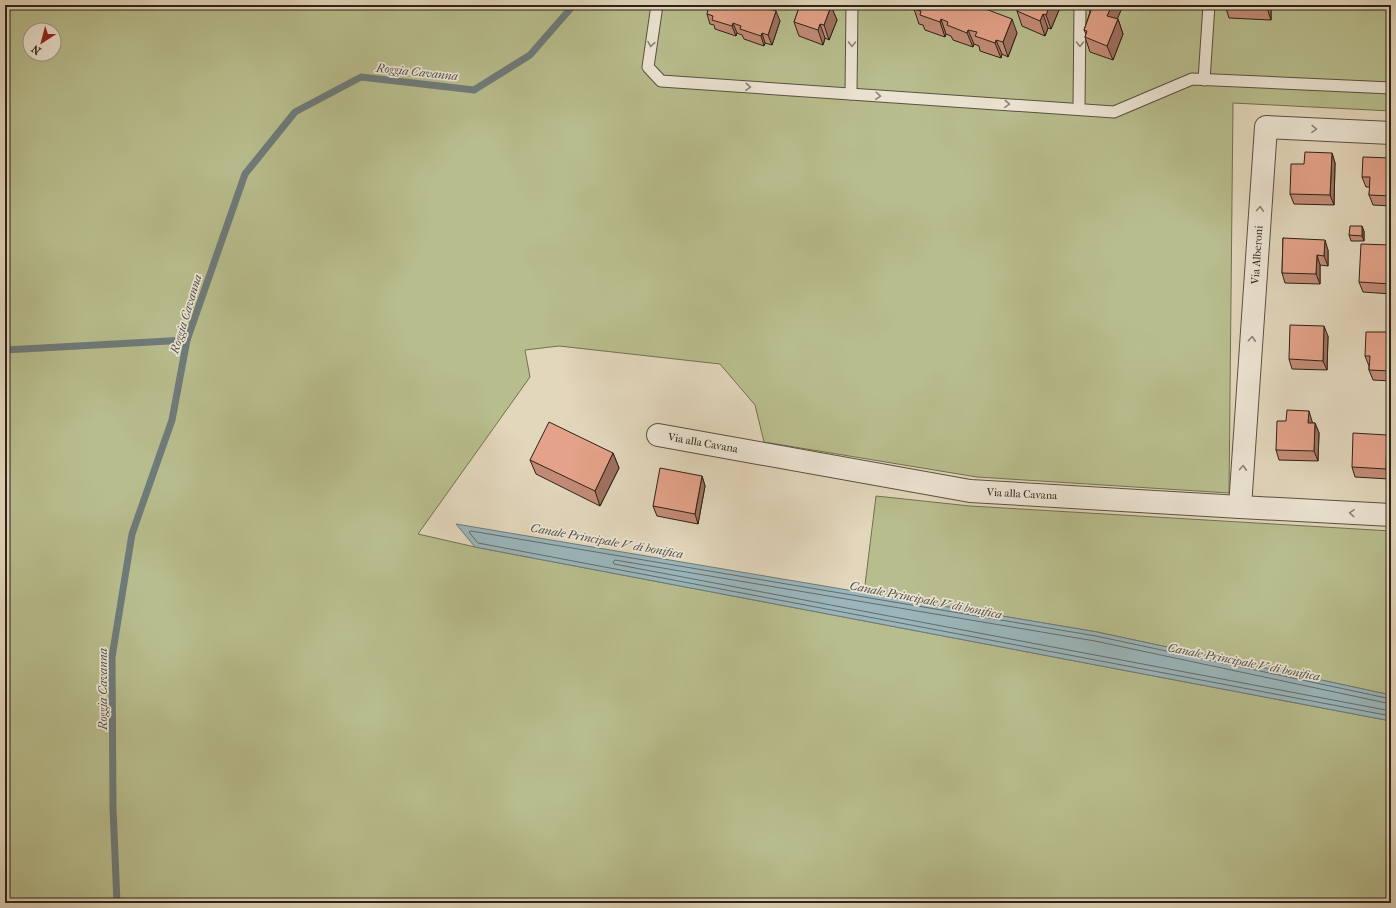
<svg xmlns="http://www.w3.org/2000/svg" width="1396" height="908" viewBox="0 0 1396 908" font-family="'IM FELL French Canon',serif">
<rect width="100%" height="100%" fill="#e2d6bb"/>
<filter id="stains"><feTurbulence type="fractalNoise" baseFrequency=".005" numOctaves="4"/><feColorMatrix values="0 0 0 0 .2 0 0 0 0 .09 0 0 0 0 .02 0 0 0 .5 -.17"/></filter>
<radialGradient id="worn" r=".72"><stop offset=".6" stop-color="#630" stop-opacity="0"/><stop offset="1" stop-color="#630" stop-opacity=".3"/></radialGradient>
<!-- green -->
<g fill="#b8bd8d" stroke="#727052" fill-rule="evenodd">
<path d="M5 5H1391V111L1233 103 1229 493 977 477 764 442 755 405 720 364 559 346 525 350 530 377 418 534 475 547 1391 721V903H5ZM30 30H54V54H30Z"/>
<path d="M876 496 970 506 1391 531V695L1097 632 864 593Z"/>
</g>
<!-- water -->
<path fill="#9ab6bc" stroke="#6e7b7a" d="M456 524 1097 632 1391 695V721L475 547Z"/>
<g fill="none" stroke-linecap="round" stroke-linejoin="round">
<!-- shore -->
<g stroke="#646c6a" stroke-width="1">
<path d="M1391 699 1096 636 471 531 469 532 478 543 1391 716"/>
<path d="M1391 704 1095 641 615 560 613 562 614 564 1391 711"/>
</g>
<!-- stream -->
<g stroke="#6e7b7a" stroke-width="7">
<path d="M5 350 187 340"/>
<path d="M117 903 113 808 112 657 132 534 172 420 187 340 245 174 295 112 361 77 474 90 530 55 571 8V5"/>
</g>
<!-- service casing -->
<g stroke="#5a5040" stroke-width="13">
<g id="service">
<path d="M657 5 648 67 661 81 1114 112 1192 79 1391 88"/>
<path d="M1204 80 1209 5"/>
<path d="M851 94 852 5"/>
<path d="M1079 109 1080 5"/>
</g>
</g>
<!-- minor casing -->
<g stroke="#5a5040" stroke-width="24">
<g id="minor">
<path d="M658 435 970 491 1240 507 1391 515"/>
<path d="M1240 507 1266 127 1391 133"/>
</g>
</g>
<!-- service -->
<use href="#service" stroke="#ece4d3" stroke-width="11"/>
<!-- minor -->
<use href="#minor" stroke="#ece4d3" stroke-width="22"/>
</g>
<!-- wall -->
<g fill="#c38b76" stroke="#2d2317">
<path d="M800 5H830L837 20 829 40 825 38 823 45 799 36 794 22Z"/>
<path d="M1019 5H1057L1059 10 1051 29 1048 28 1045 36 1022 26 1017 11Z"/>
<path d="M1088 5H1123L1117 19H1118L1123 34 1113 60 1090 52 1085 37 1086 34 1084 30 1090 12Z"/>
<path d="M1225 5H1271V20L1229 18Z"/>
<path d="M914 9 1017 33 1008 57 1002 54 1001 58 980 51 979 46 974 44 973 47 953 40 951 36 946 34 945 37 925 30 923 25 919 24Z"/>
<path d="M707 14 780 21 772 45 765 43 764 46 744 39 742 35 737 33 736 36 715 29 714 25 710 24Z"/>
<path d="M1332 153 1335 163 1334 205 1294 204 1290 194Z"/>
<path d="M1391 158V206L1373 205 1369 195 1370 187H1366L1362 177Z"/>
<path d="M1364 231V241H1351L1349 235Z"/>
<path d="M1283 238 1328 250V266L1320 265V284L1285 283 1282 273Z"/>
<path d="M1391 245V294L1363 292 1359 282Z"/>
<path d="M1390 332 1391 336V381L1373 380 1369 370V366L1365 356Z"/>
<path d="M1328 336 1327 370 1292 369 1289 359Z"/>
<path d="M1286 421H1312V423H1315L1319 433 1318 461 1279 460 1276 450Z"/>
<path d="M1391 444 1389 479 1355 477 1352 467Z"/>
<path d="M613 453 619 468 600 506 536 474 530 460Z"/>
<path d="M702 476 705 486 698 524 657 516 653 506Z"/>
</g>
<!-- shaded-wall -->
<g fill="#9f7160" stroke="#2d2317">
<path d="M1049 5H1057L1059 10 1051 29 1046 15Z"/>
<path d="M1112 5H1123L1113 30 1107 16Z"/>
<path d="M1266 5H1271V20Z"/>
<path d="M831 6 837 20 829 40 824 25Z"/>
<path d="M776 11 780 21 772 45 768 35Z"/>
<path d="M1043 14 1048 28 1045 36 1040 21Z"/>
<path d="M941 19 946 34 945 37 940 22Z"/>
<path d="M1012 19 1017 33 1008 57 1003 42Z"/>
<path d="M1118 19 1123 34 1113 60 1107 46Z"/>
<path d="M733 23 737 33 736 36 732 26Z"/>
<path d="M820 24 825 38 823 45 818 30Z"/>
<path d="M968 30 974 44 973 47 967 33Z"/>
<path d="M762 33 765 43 764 46 761 36Z"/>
<path d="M996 40 1002 54 1001 58 995 43Z"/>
<path d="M1332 153 1335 163 1334 205 1330 195Z"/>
<path d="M1362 226 1364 231V241L1362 236Z"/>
<path d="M1325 240 1328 250V266L1324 256Z"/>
<path d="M1317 255 1320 265V284L1316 274Z"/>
<path d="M1324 326 1328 336 1327 370 1323 361Z"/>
<path d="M1390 332 1391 336V346L1390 342Z"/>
<path d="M1309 411 1312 421V433L1308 423Z"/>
<path d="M1315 423 1319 433 1318 461 1314 451Z"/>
<path d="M1387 435 1391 444 1389 479 1386 469Z"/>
<path d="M613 453 619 468 600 506 595 491Z"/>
<path d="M702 476 705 486 698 524 695 514Z"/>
</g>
<!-- building -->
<g fill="#e3a289" stroke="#2d2317">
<path d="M709 5H757L776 11 768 35 762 33 761 36 740 29 741 26 733 23 732 26 712 20 713 16 707 14Z"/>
<path d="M800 5H829L831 6 824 25 820 24 818 30 794 22Z"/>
<path d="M915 5H975L1012 19 1003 42 996 40 995 43 975 36 977 32 968 30 967 33 947 25 948 22 941 19 940 22 920 15 921 11 914 9Z"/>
<path d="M1019 5H1050L1046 15 1043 14 1040 21 1017 11Z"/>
<path d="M1093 5H1112L1107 16 1118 19 1107 46 1085 37 1087 31 1084 30Z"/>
<path d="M1305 152 1332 153 1330 195 1290 194 1291 164H1304Z"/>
<path d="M1363 157 1391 158V196L1369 195 1370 177H1362Z"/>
<path d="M1350 226H1362V236L1349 235Z"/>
<path d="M1283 238 1325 240 1324 256 1317 255 1316 274 1282 273Z"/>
<path d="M1361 244 1391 245 1390 255H1391V284L1359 282Z"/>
<path d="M1290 325 1324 326 1323 361 1289 359Z"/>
<path d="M1366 332H1390V342L1391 343V371L1369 370 1370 356H1365Z"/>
<path d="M1287 410 1309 411 1308 423H1315L1314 451 1276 450 1277 421H1286Z"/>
<path d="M549 422 613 453 595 491 530 460Z"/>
<path d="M1353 433 1387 435 1386 469 1352 467Z"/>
<path d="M660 468 702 476 695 514 653 506Z"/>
</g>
<!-- one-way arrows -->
<defs><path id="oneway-chevron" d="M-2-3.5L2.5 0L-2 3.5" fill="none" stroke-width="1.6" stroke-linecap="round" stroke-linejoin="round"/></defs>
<g stroke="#8c8475">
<use href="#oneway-chevron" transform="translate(651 44) rotate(99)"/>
<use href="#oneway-chevron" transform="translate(852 44) rotate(91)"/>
<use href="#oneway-chevron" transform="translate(1080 44) rotate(91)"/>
<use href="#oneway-chevron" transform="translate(748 87) rotate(4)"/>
<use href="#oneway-chevron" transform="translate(878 96) rotate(4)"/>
<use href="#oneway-chevron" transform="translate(1007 104) rotate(4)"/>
<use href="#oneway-chevron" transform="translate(1314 129) rotate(3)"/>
<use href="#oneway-chevron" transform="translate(1260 209) rotate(-86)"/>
<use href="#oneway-chevron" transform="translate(1252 339) rotate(-86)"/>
<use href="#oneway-chevron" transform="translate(1243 468) rotate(-86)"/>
<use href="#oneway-chevron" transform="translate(1352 513) rotate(-177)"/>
</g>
<g text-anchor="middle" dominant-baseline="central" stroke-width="3.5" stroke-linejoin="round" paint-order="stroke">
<!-- street labels -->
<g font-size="11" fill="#2d2317" stroke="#ece4d3">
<text transform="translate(1257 255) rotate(-86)">Via Alberoni</text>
<text transform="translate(703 443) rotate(10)">Via alla Cavana</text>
<text transform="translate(1022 494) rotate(3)">Via alla Cavana</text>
</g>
<!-- water labels -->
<g font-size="12" font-style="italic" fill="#4e4f49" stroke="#ece4d3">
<text transform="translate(417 72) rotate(6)">Roggia Cavanna</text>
<text transform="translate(186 314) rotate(-73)">Roggia Cavanna</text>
<text transform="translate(607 541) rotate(10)">Canale Principale V di bonifica</text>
<text transform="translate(926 600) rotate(11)">Canale Principale V di bonifica</text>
<text transform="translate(1244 662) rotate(11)">Canale Principale V di bonifica</text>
<text transform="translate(103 689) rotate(-90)">Roggia Cavanna</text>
</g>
</g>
<!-- margin -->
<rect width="1396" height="908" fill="none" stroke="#e2d6bb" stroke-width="20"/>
<rect x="6" y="6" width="1384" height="896" fill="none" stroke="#2d2317" stroke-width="2"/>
<rect x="10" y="10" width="1376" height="888" fill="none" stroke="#2d2317"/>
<!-- north arrow -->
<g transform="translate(42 42) rotate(216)"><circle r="19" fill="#ece4d3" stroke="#a09788"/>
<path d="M0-3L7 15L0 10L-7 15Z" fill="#8f2418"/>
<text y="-6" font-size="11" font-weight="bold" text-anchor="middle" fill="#2d2317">N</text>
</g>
<rect width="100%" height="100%" filter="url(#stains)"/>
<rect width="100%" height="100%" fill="url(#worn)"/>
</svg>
